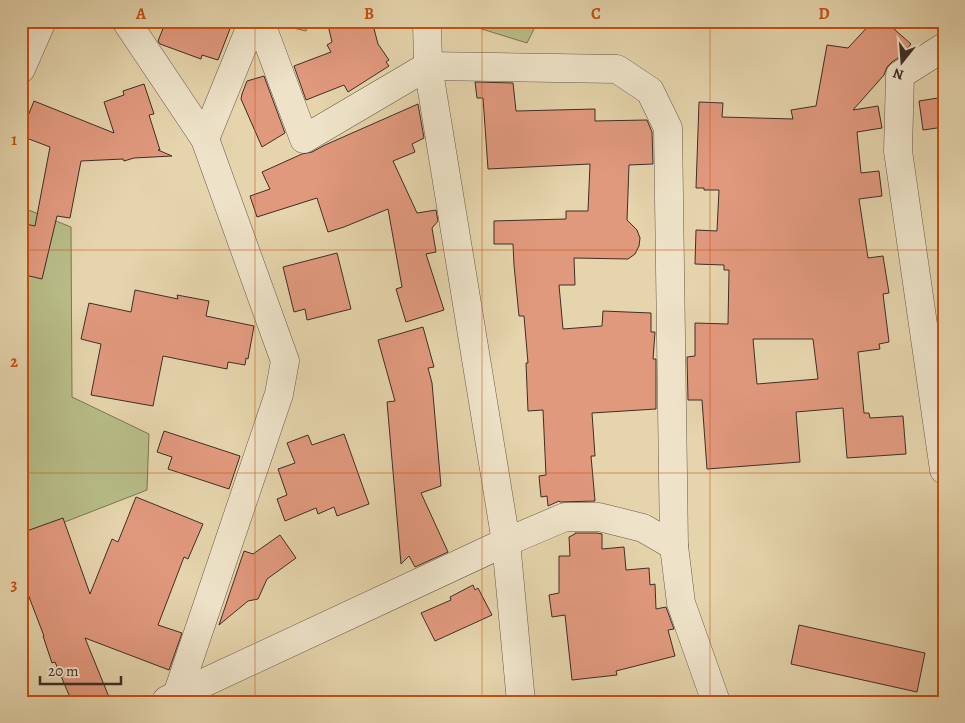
<svg xmlns="http://www.w3.org/2000/svg" width="965" height="723" viewBox="0 0 965 723" font-family="Alegreya,serif">
<rect width="100%" height="100%" fill="#e5d4ac"/>
<filter id="stains"><feTurbulence type="fractalNoise" baseFrequency=".004" numOctaves="4"/><feColorMatrix values="0 0 0 0 .2 0 0 0 0 .09 0 0 0 0 .02 0 0 0 .5 -.17"/></filter>
<radialGradient id="worn" r=".72"><stop offset=".6" stop-color="#630" stop-opacity="0"/><stop offset="1" stop-color="#630" stop-opacity=".3"/></radialGradient>
<!-- green -->
<g fill="#b7bc87" stroke="#7a7557">
<path d="M263 21H309L306 31Z"/>
<path d="M456 21H538L527 43Z"/>
<path d="M21 207 71 227 72 397 149 434 147 490 21 539Z"/>
</g>
<!-- building -->
<g fill="#e1997e" stroke="#3e2e27" fill-rule="evenodd">
<path d="M166 21H233L218 60 202 55 201 59 160 44 158 41Z"/>
<path d="M327 21H372L378 44 389 60 386 62 389 66 348 92 344 85 306 100 294 66 331 52 327 45 332 42Z"/>
<path d="M873 21H885L911 44 901 56 892 62 887 67 884 75 853 110 878 106 882 128 857 132 861 173 879 171 882 196 859 199 868 258 883 256 889 293 883 294 889 342 879 344 880 349 858 352 864 413H869L870 418 903 416 906 454 847 458 843 408 796 412 800 462 707 469 702 400H688L687 357 695 356V323L728 324 729 270H724V265L695 264 696 230 717 231 719 190H704V188H696L699 102 723 103 722 117 793 119 791 110 816 106 827 45 848 48ZM753 339H813L818 379 757 384Z"/>
<path d="M264 76 285 133 262 147 241 99 242 94 247 81Z"/>
<path d="M475 82 513 83 516 111 595 109V121L647 120 652 132 653 164 629 165 627 220 637 230 640 238 639 246 635 254 628 259 574 258 575 285H559L563 329 602 326 603 311 651 313V332H655L653 359H656V409L592 413 595 456H591L595 501 560 502 559 501 548 506 547 496 541 497 539 476 546 475 543 410 528 411 526 363H528L524 316H519L514 265 513 244H494V221L566 219V211H588L590 164 488 169 483 98H477Z"/>
<path d="M144 84 154 114 149 115 160 150H158L172 156 134 158 124 161 123 159 81 161 70 218 57 216 42 279 21 274V223L35 226 50 147 21 136V133L34 101 114 133 104 102 124 95 123 91Z"/>
<path d="M944 97V127L923 130 919 101Z"/>
<path d="M418 104 424 138 412 144 415 152 393 161 417 213 436 210 438 221 432 228 436 252 426 254 444 310 406 322 396 289 402 287 388 209 344 227 328 232 317 198 257 217 250 196 270 189 262 172 302 154 312 152 325 145Z"/>
<path d="M337 253 351 309 307 320 305 309 294 312 283 267Z"/>
<path d="M135 290 178 299 177 295 209 301 206 316 254 326 248 359 246 358 245 365 228 362 227 369 163 356 153 406 91 395 101 344 81 339 89 303 131 312Z"/>
<path d="M423 327 434 367 428 368 432 383 441 486 421 493 448 552 415 567 409 556 401 564 387 402 395 401 378 340Z"/>
<path d="M164 431 240 456 229 489 168 469 172 457 157 452Z"/>
<path d="M344 434 369 504 337 516 334 507 318 514 316 508 285 521 277 499 287 495 278 469 295 463 287 443 308 435 312 445Z"/>
<path d="M136 497 203 524 188 559 184 557 158 625 182 633 169 670 85 638 111 702H72L55 662 52 663 43 636H44L21 576V533L63 518 90 594 112 539 118 542Z"/>
<path d="M575 533H597L602 534V549L624 547 626 570 649 568 650 585 655 584 656 609 666 607 674 629 668 630 675 656 616 671 617 675 572 680 565 615 552 617 549 595 559 593V556H570L569 537 575 534Z"/>
<path d="M280 535 296 558 267 579 258 599 248 601 219 625 244 551 253 554Z"/>
<path d="M473 585 475 590 478 588 492 615 435 641 421 613 451 600 450 597Z"/>
<path d="M799 625 925 653 917 692 791 664Z"/>
</g>
<g fill="none" stroke-linecap="round" stroke-linejoin="round">
<!-- minor casing -->
<g stroke="#685848" stroke-width="29">
<g id="minor">
<path d="M126 21 205 139 285 361 279 394 177 695"/>
<path d="M260 21 304 139 428 66 617 69 650 91 668 128 674 546 681 603 716 702"/>
<path d="M427 21 428 66 506 542 521 702"/>
<path d="M944 47 900 75 898 151 944 470"/>
<path d="M21 69 42 21"/>
<path d="M205 139 253 21"/>
<path d="M167 700 506 542 565 517H599L643 528 674 546"/>
</g>
</g>
<!-- minor -->
<use href="#minor" stroke="#eee3c9" stroke-width="28"/>
</g>
<!-- grid -->
<path fill="none" stroke="#c65011" stroke-width="1" stroke-opacity="0.55" d="M255 21V702M482 21V702M710 21V702M21 250H944M21 473H944"/>
<!-- margin -->
<rect width="965" height="723" fill="none" stroke="#e5d4ac" stroke-width="55"/>
<!-- north arrow -->
<g transform="translate(902 62) rotate(197)" stroke="#eee3c9" stroke-width="4" paint-order="stroke">
<path d="M0-4L9 19L0 12L-9 19Z" fill="#3e2e27"/>
<text y="-8" font-size="14" font-weight="bold" text-anchor="middle" fill="#3e2e27">N</text>
</g>
<!-- scale -->
<path d="M40 676v8h81v-8" fill="none" stroke="#3e2e27" stroke-width="2.5"/>
<text x="48" y="676" font-size="15" fill="#3e2e27" stroke="#eee3c9" stroke-width="4" paint-order="stroke">20 m</text>
<rect x="28" y="28" width="910" height="668" fill="none" stroke="#c65011" stroke-width="2"/>
<g font-size="16" text-anchor="middle" font-weight="bold" fill="#c65011">
<text x="141" y="19">A</text>
<text x="369" y="19">B</text>
<text x="596" y="19">C</text>
<text x="824" y="19">D</text>
<text x="14" y="145">1</text>
<text x="14" y="367">2</text>
<text x="14" y="590">3</text>
</g>
<rect width="100%" height="100%" filter="url(#stains)"/>
<rect width="100%" height="100%" fill="url(#worn)"/>
</svg>
